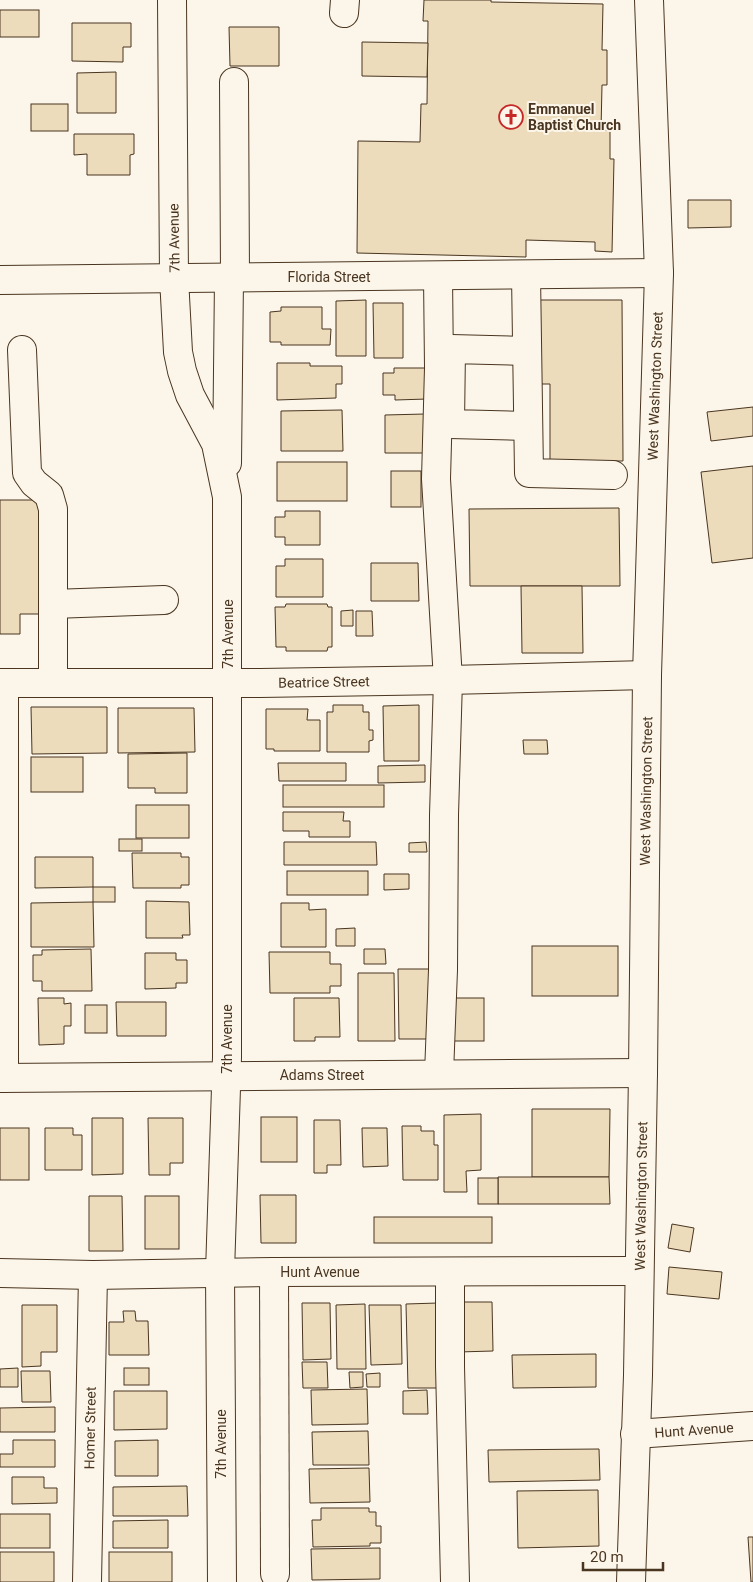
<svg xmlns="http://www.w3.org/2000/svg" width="753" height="1582" viewBox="0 0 753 1582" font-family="Roboto,sans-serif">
<rect width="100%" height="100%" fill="#fbf6e9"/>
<!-- building -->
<g fill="#ecdcbc" stroke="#4a3520">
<path d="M424 0H491V2L603 4 602 50H607V85H602L601 130H610V159H614L612 252 595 251V242L526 240V257L357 253 358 141 420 142 421 104H427L428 21H423Z"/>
<rect x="0" y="10" width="39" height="27"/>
<path d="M72 23H131V47H123V62L72 61Z"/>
<path d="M229 27H279V66H230Z"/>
<path d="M362 42 428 43 427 77 362 76Z"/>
<path d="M116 72V113H77V73Z"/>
<rect x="31" y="104" width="37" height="27"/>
<path d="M74 134H134V154L130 155V175H87V154L74 155Z"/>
<path d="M688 200H731V227L688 228Z"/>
<path d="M366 300V356H336V301Z"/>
<path d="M539 300H622L623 461H550V384H540Z"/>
<path d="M373 303H403V358H374Z"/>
<path d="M281 307H322V329H331L330 345H281V342H270V312L281 311Z"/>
<path d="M277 363H310V366H342V384H336V398L277 400Z"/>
<path d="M394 368H426L427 399 395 400V395H383V373H394Z"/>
<path d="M753 407V436L711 441 707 412Z"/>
<path d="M342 410 343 451H281V411Z"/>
<path d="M425 414V453H385V415Z"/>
<rect x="277" y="462" width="70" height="39"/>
<path d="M753 466V558L712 563 701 472Z"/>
<rect x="391" y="471" width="30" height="36"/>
<path d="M0 500H40L41 614H20V634H0Z"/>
<path d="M619 508 620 586H470L469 509Z"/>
<path d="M285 511H320V545H285V537H275V517H285Z"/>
<path d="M285 559H323V597H276V566H285Z"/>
<path d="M371 563H418L419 601H371Z"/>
<path d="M521 586H582L583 653H522Z"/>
<path d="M286 604H327L328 607H332V647H328L327 651H286V647H276L275 607H285Z"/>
<path d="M353 610V626H341V611Z"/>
<path d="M356 611H372L373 636H356Z"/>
<path d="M333 705H363V712H369V730H373V740L369 741V752H327V712H333Z"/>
<path d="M419 705V761H384L383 706Z"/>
<path d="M31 707H107V753L32 754Z"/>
<path d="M118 708H194L195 752 118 753Z"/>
<path d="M266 709H308L307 720H320V751H274V749H266Z"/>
<path d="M523 740H547L548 754H524Z"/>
<path d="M187 753V793H155V788H128V754Z"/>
<rect x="31" y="757" width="52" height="35"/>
<path d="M278 763H346V781H279Z"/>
<path d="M425 765V782L378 783V766Z"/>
<rect x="283" y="785" width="101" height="22"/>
<rect x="136" y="805" width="53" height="33"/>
<path d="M283 812H344L343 821H350V837H309V831H283Z"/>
<rect x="119" y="839" width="23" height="12"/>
<path d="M284 842H376L377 865H284Z"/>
<path d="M426 842 427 852H409V843Z"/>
<path d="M132 853H181V857H189V885H181V888H133Z"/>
<path d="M35 857H93V887L35 888Z"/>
<rect x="287" y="871" width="81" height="24"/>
<path d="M384 874H409V889L384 890Z"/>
<rect x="93" y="887" width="22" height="15"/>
<path d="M146 901 189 902 190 935H182L183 938H146Z"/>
<path d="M93 902 94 947H31V903Z"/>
<path d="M281 903H309V910L326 909V947H281Z"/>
<path d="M355 928V946H336V929Z"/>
<rect x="532" y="946" width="86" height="50"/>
<path d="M91 949 92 991H42V981H33V955H42V950Z"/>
<path d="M364 949H385L386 964H364Z"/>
<path d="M269 952H330V964H341V986H330V993H270Z"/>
<path d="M145 953H176V960H187V983H176V988L145 989Z"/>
<path d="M398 969H430V1039H399Z"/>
<path d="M358 973H394L395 1041H358Z"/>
<path d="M38 998H64V1004L71 1003V1026H64V1044L39 1045Z"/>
<path d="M294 998H339L340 1037H315V1041H294Z"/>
<rect x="448" y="998" width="36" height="43"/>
<path d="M116 1002H166V1036H117Z"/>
<rect x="85" y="1005" width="22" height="28"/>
<path d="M532 1109H610L609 1177H532Z"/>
<path d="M481 1114V1170L466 1171 467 1192H444V1115Z"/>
<rect x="261" y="1117" width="36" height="45"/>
<path d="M92 1118H123V1174L92 1175Z"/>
<path d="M148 1118H183V1163H170V1175H149Z"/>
<path d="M314 1120H340L341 1165H327V1173H314Z"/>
<path d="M402 1126H421V1131H434V1145H438V1180H403Z"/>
<rect x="0" y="1128" width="29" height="52"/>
<path d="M45 1128H73V1135H82V1170H45Z"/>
<path d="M362 1128H387L388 1166 363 1167Z"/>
<path d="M498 1177H609L610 1204H498Z"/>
<rect x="478" y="1178" width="20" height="26"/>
<path d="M260 1195H296V1243H261Z"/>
<path d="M89 1196H122L123 1251H89Z"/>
<rect x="145" y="1196" width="34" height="53"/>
<rect x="374" y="1217" width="118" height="26"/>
<path d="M672 1224 694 1228 690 1252 668 1248Z"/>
<path d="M669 1267 722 1272 719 1299 667 1294Z"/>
<path d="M457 1302H492L493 1351 458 1352Z"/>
<path d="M302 1303H330L331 1359 303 1360Z"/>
<path d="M438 1303 440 1388H408L406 1304Z"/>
<path d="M365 1304 366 1369H337L336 1305Z"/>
<path d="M22 1305H57V1352H41V1366L22 1367Z"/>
<path d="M369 1305H401L402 1364 371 1365Z"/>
<path d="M123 1311H135L136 1321H148L149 1355H109V1322H124Z"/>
<path d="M596 1354V1387L513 1388 512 1355Z"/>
<path d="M302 1362H327L328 1388H303Z"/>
<path d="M18 1368V1387H0V1369Z"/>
<rect x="124" y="1368" width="25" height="17"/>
<path d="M21 1371H50L51 1402H22Z"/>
<path d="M349 1372H363V1387L350 1388Z"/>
<path d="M380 1373V1387H367L366 1374Z"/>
<path d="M367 1389 368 1424 312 1425 311 1390Z"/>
<path d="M427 1390 428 1414H403V1391Z"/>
<path d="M114 1391H167V1429L114 1430Z"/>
<path d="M55 1407V1432H0V1408Z"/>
<path d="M368 1431 369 1465H313L312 1432Z"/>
<path d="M13 1440H55V1467H0V1454H13Z"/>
<path d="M158 1440V1476H115V1441Z"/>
<path d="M599 1449 600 1480 489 1482 488 1450Z"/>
<path d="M369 1468 370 1502 310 1503 309 1469Z"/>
<path d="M12 1477H44V1488H57V1503L12 1504Z"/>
<path d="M187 1486 188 1516H113V1487Z"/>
<path d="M598 1490 599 1546 518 1548 517 1491Z"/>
<path d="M321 1508H369V1512H376V1526H381V1543H370V1546L313 1547 312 1520H321Z"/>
<rect x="0" y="1514" width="50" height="34"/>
<path d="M168 1520V1548H113V1521Z"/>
<path d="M748 1537H753V1582H751Z"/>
<path d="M380 1548V1579L312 1580 311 1549Z"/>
<rect x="0" y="1552" width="54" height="30"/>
<rect x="109" y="1552" width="63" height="30"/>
</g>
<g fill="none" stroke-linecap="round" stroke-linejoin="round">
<!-- minor casing -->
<g stroke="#4a3520" stroke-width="30">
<g id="minor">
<path d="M172 0 174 278 178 352 182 371 190 395 216 444 227 497V1057L220 1272 222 1582"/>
<path d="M344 13 345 0"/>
<path d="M234 82 235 277"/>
<path d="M526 275 529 473 613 475"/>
<path d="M438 276 439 368 436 479 448 680 444 815 443 970 439 1074"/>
<path d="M0 280 659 273"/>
<path d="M22 350 27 473 34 483 49 495 53 509V683"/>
<path d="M527 351 451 349 450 424 528 426"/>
<path d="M227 463 229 278"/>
<path d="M53 604 164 600"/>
<path d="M0 683H260L448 680 647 675"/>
<path d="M4 683V1078"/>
<path d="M0 1078 643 1073"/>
<path d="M274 1272 275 1574"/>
<path d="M450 1272V1366L455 1582"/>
<path d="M0 1273 93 1275 274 1272 639 1271"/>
<path d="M635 1434 753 1426"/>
<path d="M87 1582 93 1275"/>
</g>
</g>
<!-- major casing -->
<g stroke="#4a3520" stroke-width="30">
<path id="major" d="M631 1582 638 1375 643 1073 647 675 659 273 649 0"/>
</g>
<!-- minor -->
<use href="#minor" stroke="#fbf6e9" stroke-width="28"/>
<!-- major -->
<use href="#major" stroke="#fbf6e9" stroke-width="28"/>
</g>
<!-- icons -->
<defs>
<g id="church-ring" transform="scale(1.25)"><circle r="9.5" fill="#fbf6e9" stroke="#c62828" stroke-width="1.5"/><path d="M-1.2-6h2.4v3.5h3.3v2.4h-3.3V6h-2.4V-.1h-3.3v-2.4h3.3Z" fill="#c62828"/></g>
</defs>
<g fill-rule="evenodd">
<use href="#church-ring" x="511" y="117"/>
</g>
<g text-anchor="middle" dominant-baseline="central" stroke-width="4" stroke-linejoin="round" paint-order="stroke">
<!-- poi labels -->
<g font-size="14" font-weight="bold" fill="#4a3520" stroke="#fbf6e9" text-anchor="start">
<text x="528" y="109">Emmanuel<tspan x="528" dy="16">Baptist Church</tspan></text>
</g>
<!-- street labels -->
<g font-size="14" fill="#4a3520" stroke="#fbf6e9">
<text transform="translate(174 238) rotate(-91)">7th Avenue</text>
<text x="329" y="277">Florida Street</text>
<text transform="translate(655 386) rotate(-88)">West Washington Street</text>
<text transform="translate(228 634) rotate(-90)">7th Avenue</text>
<text transform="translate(324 682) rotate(-1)">Beatrice Street</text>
<text transform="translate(646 791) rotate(-89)">West Washington Street</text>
<text transform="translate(227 1039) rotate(-90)">7th Avenue</text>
<text x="322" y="1075">Adams Street</text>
<text transform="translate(641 1196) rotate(-89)">West Washington Street</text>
<text x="320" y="1272">Hunt Avenue</text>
<text transform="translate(90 1428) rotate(-89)">Homer Street</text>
<text transform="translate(694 1430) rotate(-4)">Hunt Avenue</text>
<text transform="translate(221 1444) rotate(-90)">7th Avenue</text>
</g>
</g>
<!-- scale -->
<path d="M583 1562v8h80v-8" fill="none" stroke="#4a3520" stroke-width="2.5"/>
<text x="590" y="1562" font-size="15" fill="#4a3520" stroke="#fbf6e9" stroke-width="4" paint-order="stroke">20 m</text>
</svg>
